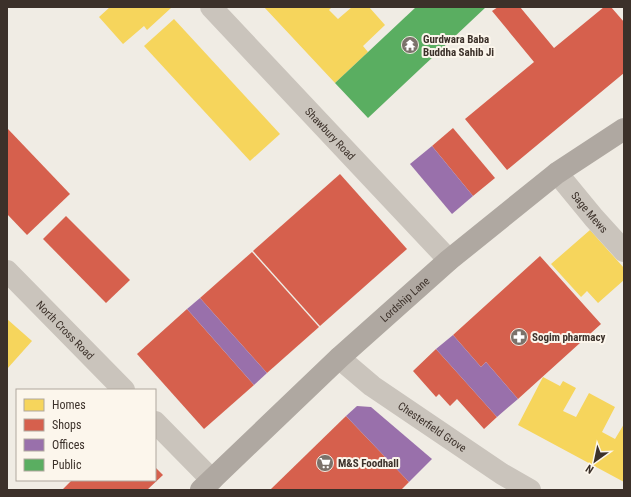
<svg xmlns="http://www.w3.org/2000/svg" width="631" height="497" viewBox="0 0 631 497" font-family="'Roboto Condensed',sans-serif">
<rect width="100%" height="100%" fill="#f0ece4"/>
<!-- homes -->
<g fill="#f6d55c">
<path d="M110 7H171V8L147 30 144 26 123 44 99 17Z"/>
<path d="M264 7H332L329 10 338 19 352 7H369L385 25 363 46 368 52 335 83Z"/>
<path d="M174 19 280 134 250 161 144 46Z"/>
<path d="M590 230 624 268V280L598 303 587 291 581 297 551 264Z"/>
<path d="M7 319 32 341 7 369Z"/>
<path d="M543 377 560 386 563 381 576 388 563 411 576 417 589 393 615 407 602 432 615 439 624 424V482L518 425Z"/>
</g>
<!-- shops -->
<g fill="#d6604d">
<path d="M498 7H520L554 48 604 7H611L624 22V73L507 170 465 119 534 62 492 11Z"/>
<path d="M7 128 70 194 27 235 7 214Z"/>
<path d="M453 128 495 178 473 196 432 146Z"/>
<path d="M340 174 407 249 320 326 253 251Z"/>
<path d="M66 216 130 280 106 303 43 239Z"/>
<path d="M252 252 319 327 267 373 200 298Z"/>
<path d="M540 256 601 324 518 399 486 362 481 367 453 335Z"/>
<path d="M187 309 254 385 204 429 137 354Z"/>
<path d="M436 349 497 417 484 429 457 399 450 406 439 394 436 397 413 371Z"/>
<path d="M346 416 409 482 401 490H270Z"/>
<path d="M155 467 163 475 147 490H62L72 480H155Z"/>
</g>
<!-- offices -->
<g fill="#9970ab">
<path d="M432 146 473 196 452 214 410 164Z"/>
<path d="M200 298 267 373 254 385 187 309Z"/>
<path d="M453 335 481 367 486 362 518 399 497 417 436 349Z"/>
<path d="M357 406 371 407 432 459 409 482 346 416Z"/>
</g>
<!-- public -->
<path fill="#5aae61" d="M416 7H486L368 118 335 83Z"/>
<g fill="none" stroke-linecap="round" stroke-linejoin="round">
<!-- minor -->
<g stroke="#cac4bc" stroke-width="22">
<path id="s1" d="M211 7 449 260"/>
<path id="s2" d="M557 173 594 218 624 251"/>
<path id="s3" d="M7 271 124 390"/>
<path id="s4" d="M339 358 372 386 502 474 530 490"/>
<path d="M155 422 212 480"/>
</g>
<!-- major -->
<path stroke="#afa8a1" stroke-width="22" id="s5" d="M201 490 339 358 449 260 557 173 624 129"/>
</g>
<!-- icons -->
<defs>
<g id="temple-disc" transform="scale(0.9)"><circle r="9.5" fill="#7b726b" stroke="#fcf6ec"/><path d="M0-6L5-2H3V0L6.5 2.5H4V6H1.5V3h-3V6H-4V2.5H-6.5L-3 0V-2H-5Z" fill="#fff"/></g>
<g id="pharmacy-disc" transform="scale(0.9)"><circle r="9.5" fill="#7b726b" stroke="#fcf6ec"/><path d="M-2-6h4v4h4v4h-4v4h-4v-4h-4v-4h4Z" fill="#fff"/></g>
<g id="supermarket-disc" transform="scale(0.9)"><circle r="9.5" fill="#7b726b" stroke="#fcf6ec"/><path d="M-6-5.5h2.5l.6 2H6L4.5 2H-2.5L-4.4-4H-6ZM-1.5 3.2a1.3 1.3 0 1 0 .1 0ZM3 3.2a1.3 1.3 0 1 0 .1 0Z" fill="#fff"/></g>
</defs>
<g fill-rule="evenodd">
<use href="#temple-disc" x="410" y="45"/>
<use href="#pharmacy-disc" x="519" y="337"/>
<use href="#supermarket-disc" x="325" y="463"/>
</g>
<g text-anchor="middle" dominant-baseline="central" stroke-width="4" stroke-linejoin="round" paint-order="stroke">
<!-- poi labels -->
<g font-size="11" font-weight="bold" fill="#3c312a" stroke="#fcf6ec" text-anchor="start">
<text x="423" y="39">Gurdwara Baba<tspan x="423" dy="13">Buddha Sahib Ji</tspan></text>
<text x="532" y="337">Sogim pharmacy</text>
<text x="338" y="463">M&amp;S Foodhall</text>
</g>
<!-- street labels -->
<g font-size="11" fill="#3c312a" stroke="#fcf6ec">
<text stroke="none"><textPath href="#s1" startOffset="174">Shawbury Road</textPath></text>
<text stroke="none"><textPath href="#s2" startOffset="51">Sage Mews</textPath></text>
<text stroke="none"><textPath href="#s5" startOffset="279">Lordship Lane</textPath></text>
<text stroke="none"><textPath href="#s3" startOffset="83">North Cross Road</textPath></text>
<text stroke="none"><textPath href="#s4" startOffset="116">Chesterfield Grove</textPath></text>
</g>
</g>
<!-- border -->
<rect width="631" height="497" fill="none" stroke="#3c312a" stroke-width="16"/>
<!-- legend -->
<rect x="16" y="389" width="140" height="92" fill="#fcf6ec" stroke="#afa79e"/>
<rect x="24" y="399" width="20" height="12" fill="#f6d55c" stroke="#afa79e"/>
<text x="52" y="409" font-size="12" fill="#3c312a">Homes</text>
<rect x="24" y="419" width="20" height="12" fill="#d6604d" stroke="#afa79e"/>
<text x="52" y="429" font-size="12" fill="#3c312a">Shops</text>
<rect x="24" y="439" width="20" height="12" fill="#9970ab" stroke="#afa79e"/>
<text x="52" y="449" font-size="12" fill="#3c312a">Offices</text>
<rect x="24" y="459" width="20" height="12" fill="#5aae61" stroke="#afa79e"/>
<text x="52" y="469" font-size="12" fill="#3c312a">Public</text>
<!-- north arrow -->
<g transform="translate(595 461) rotate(213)" stroke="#fcf6ec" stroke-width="3" paint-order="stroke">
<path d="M0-3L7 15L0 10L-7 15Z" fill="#3c312a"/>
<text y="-6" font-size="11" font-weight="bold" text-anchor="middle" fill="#3c312a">N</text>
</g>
</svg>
